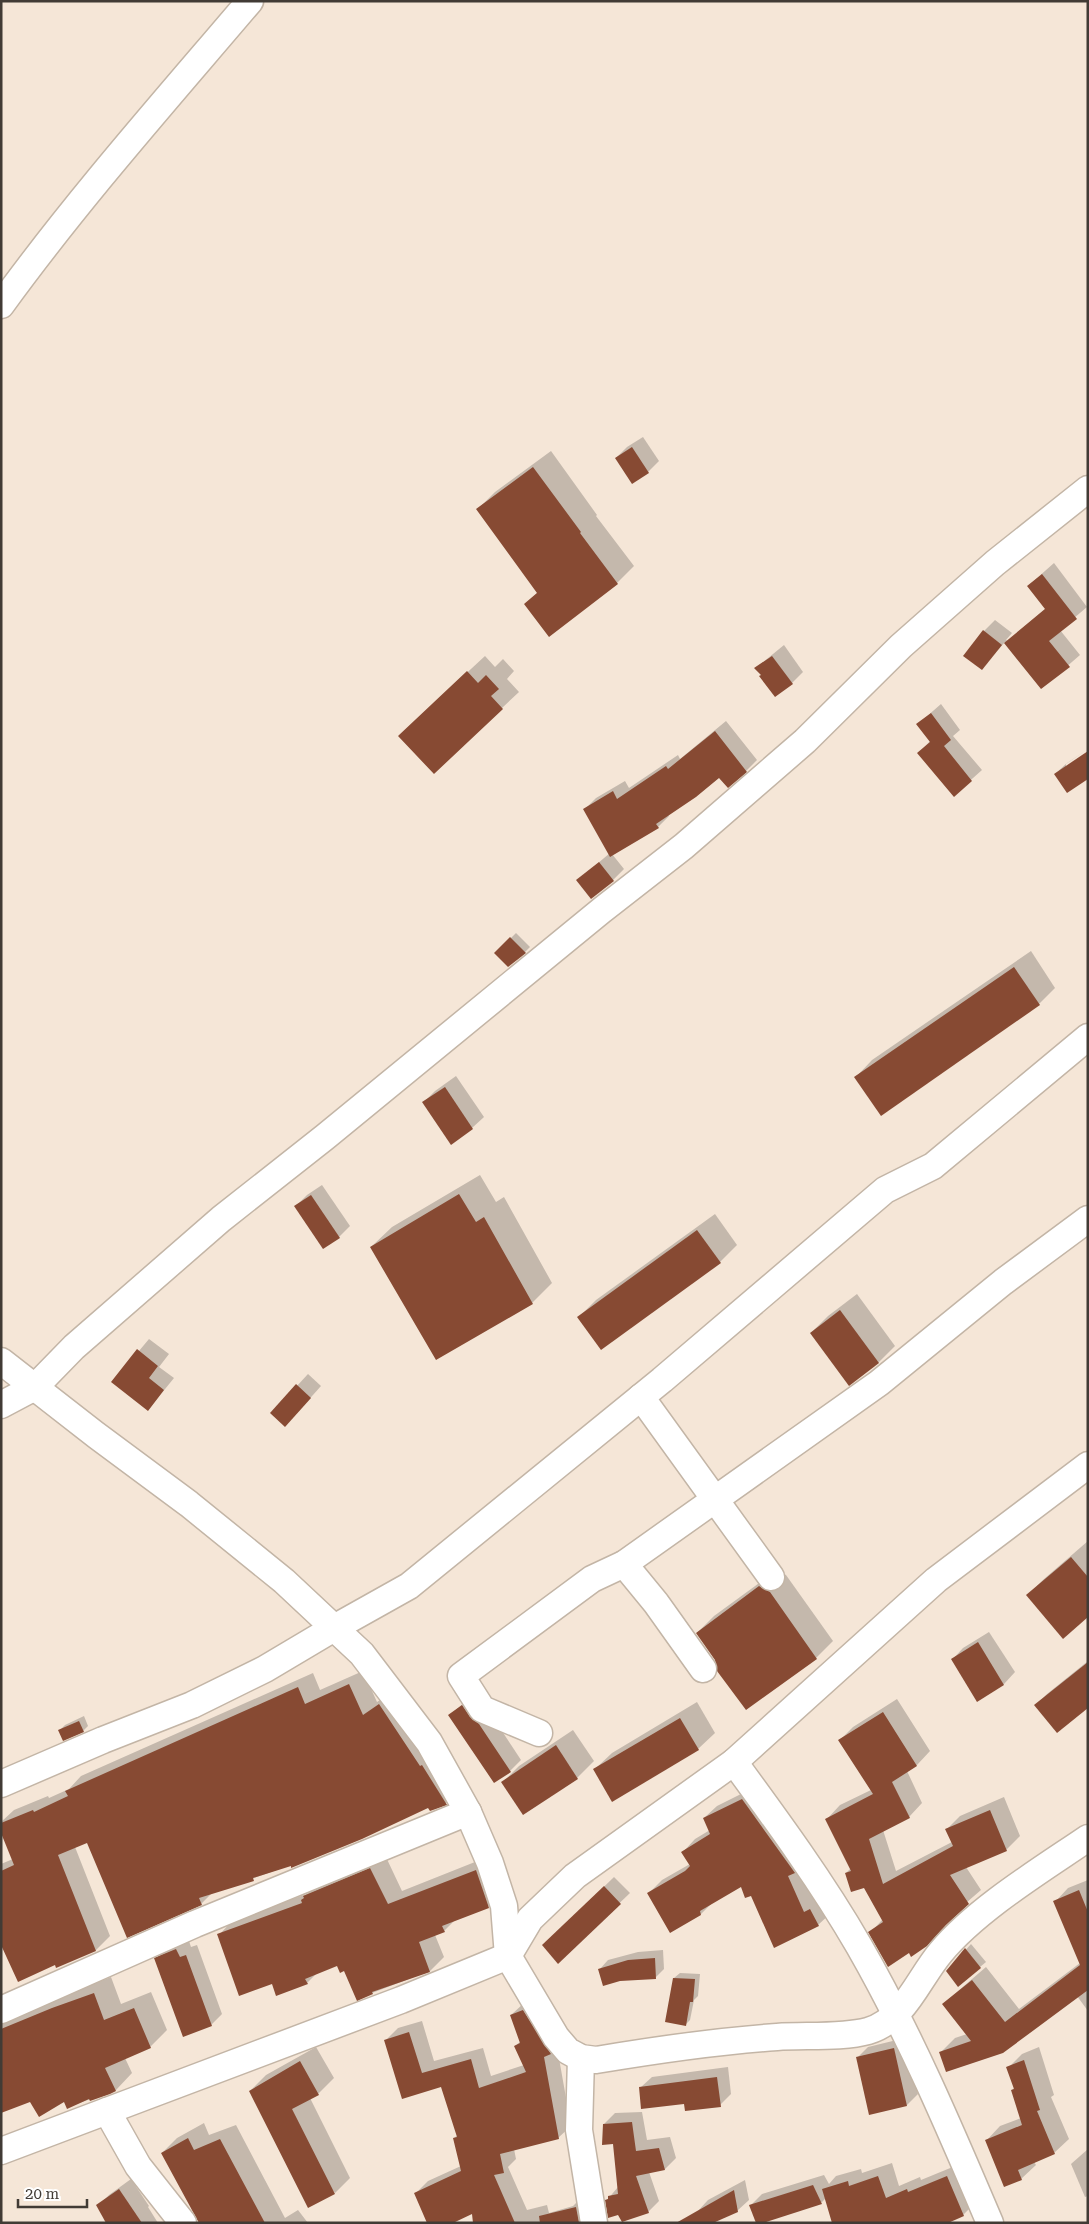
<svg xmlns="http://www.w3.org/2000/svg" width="1089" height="2224" viewBox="0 0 1089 2224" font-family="'Roboto Serif',serif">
<rect width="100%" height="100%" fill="#f5e6d7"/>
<!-- shadow -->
<g fill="#0003">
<path d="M643 437 659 461 648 472 616 458 627 447Z"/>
<path d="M551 451 597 515 596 516 634 566 617 583 549 636 525 604 538 592 478 509 495 492Z"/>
<path d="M1054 563 1087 607 1060 630 1080 655 1042 688 1005 642 981 669 984 631 995 620 1012 633 1006 640 1008 641 1046 608 1028 586Z"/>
<path d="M784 645 803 672 792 683 762 674 756 668Z"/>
<path d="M485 656 495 667 503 659 514 671 507 679 519 692 502 708 417 719Z"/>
<path d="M941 704 960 730 953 736 982 770 954 795 919 753 930 741 918 724Z"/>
<path d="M726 721 757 760 746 771 720 777 668 814 669 816 658 827 612 854 624 869 613 880H578L610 853 585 809 596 798 625 781 629 788 678 755 680 759Z"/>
<path d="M1088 749 1066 764V767L1055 774 1067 763Z"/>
<path d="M516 933 530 947 525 952 496 953Z"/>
<path d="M1031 951 1055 988 1039 1004 856 1077 872 1060Z"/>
<path d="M456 1076 484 1117 472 1128 451 1143 424 1102 435 1091Z"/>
<path d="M480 1175 496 1202 504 1197 552 1283 532 1303 371 1247 392 1227Z"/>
<path d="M322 1185 350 1226 339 1237 296 1206 307 1195Z"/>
<path d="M715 1214 737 1245 720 1262 579 1317 596 1300Z"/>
<path d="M857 1294 895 1346 879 1362 850 1384 811 1333 828 1316Z"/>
<path d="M149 1339 169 1354 159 1367 174 1378 148 1410 113 1382Z"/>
<path d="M308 1374 321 1386 296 1414 272 1413Z"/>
<path d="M1088 1541V1616L1028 1595 1044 1579Z"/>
<path d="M777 1570 786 1575 833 1641 816 1658 716 1660 697 1633 714 1616Z"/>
<path d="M989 1632 1015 1672 1004 1684 978 1700 952 1660 963 1648Z"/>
<path d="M1088 1661V1706L1036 1705 1047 1694Z"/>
<path d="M363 1671 377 1702 394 1691 460 1789 446 1803 428 1807 291 1865 212 1893 201 1904 88 1841 75 1847 110 1936 96 1950 56 1963 1 1942V1864L13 1859 1 1830V1822L14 1810 48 1796 49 1798 69 1789 81 1776 313 1673 320 1690Z"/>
<path d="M473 1695 490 1713 521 1760 510 1771 494 1782 450 1715Z"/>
<path d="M897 1699 930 1751 917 1765 907 1771 922 1803 909 1817 883 1830 896 1871 952 1842 947 1829 960 1816 1004 1797 1020 1836 1006 1850 966 1867 981 1890 909 1952 870 1933 883 1919 864 1887 846 1873 851 1868 827 1819 840 1805 871 1790 840 1740 853 1727Z"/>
<path d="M697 1702 715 1733 698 1749 595 1769 612 1753Z"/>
<path d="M84 1716 88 1726 83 1731 60 1730 65 1725Z"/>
<path d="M573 1730 594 1761 577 1778 503 1782 519 1766Z"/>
<path d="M755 1787 831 1913 818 1925 751 1895 741 1885 712 1903 701 1914 670 1931 649 1893 662 1880 690 1864 683 1852 695 1839 710 1830 704 1818 717 1806Z"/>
<path d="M385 1855 402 1891 490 1856 502 1893 488 1907 456 1919 444 1931 435 1935 444 1957 430 1971 372 1993 338 1964 318 1972 307 1983H273L219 1935 233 1920 307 1894 318 1882Z"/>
<path d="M614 1877 630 1893 558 1962 544 1945Z"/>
<path d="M1088 1880V2011L1077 1996 1003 2052H941L955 2038 967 2034 943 2004 986 1967 1019 2009 1080 1963 1055 1902 1068 1888Z"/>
<path d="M188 1938 191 1947 197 1945 222 2014 211 2025 156 1959 167 1948Z"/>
<path d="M971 1944 986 1962 980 1967 947 1971Z"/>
<path d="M663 1950 664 1969 655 1978 600 1969 608 1960 638 1952Z"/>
<path d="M680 1973 700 1974 698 1996 694 2000 690 2020 685 2025 674 1978Z"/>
<path d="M111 1977 121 2004 151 1992 167 2030 150 2047 125 2058 132 2073 116 2090 68 2107 65 2101 31 2100 1 2112V2020Z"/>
<path d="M524 2003 557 2047 571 2126 558 2138 514 2149 516 2159 508 2167 527 2210 547 2205 549 2213 573 2206 583 2196 600 2223H491L484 2207 415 2194 428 2181 461 2166 454 2138 458 2135 442 2085 403 2097 386 2040 398 2028 422 2021 434 2061 483 2048 491 2076 524 2065 515 2046 521 2041 511 2015Z"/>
<path d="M905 2038 918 2094 907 2105 870 2113 857 2058 868 2047Z"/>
<path d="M316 2047 334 2078 318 2094 310 2098 350 2178 335 2193 250 2091 266 2075Z"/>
<path d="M1039 2047 1054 2095 1051 2097 1069 2139 1054 2153 1034 2162 1036 2165 1021 2179 986 2141 1000 2126 1021 2118 1012 2090 1015 2087 1008 2068 1022 2054Z"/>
<path d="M728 2067 731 2094 720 2105 640 2088 652 2077Z"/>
<path d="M642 2112 647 2140 670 2137 676 2158 665 2169 649 2172 659 2201 648 2212 607 2200 618 2187 614 2143 604 2124 615 2113Z"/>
<path d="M204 2123 209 2135 236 2125 285 2218 298 2210 308 2223H200L162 2153 177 2138Z"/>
<path d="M1088 2149V2196L1085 2197 1071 2164Z"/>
<path d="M892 2163 899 2186 920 2177 921 2180 960 2164 976 2202 963 2215 826 2198 822 2202 758 2223 751 2205 762 2194 824 2175 829 2184 836 2176 861 2169 862 2173Z"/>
<path d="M131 2179 149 2206 148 2207 158 2223H107L98 2206 109 2195Z"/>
<path d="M745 2180 749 2200 737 2211 697 2212 708 2200Z"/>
</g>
<!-- building -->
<g fill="#874a33">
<path d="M632 447 649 473 632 484 615 458Z"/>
<path d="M533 467 581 532 580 533 618 584 549 637 524 604 537 593 476 509Z"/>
<path d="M1042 574 1077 619 1049 641 1070 667 1041 689 1004 643 1045 609 1027 586Z"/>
<path d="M983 630 1002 645 982 670 963 656Z"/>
<path d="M772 656 793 684 775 697 759 676 761 675 754 668Z"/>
<path d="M467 671 478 683 486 675 499 689 491 696 503 709 434 774 398 736Z"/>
<path d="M931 713 951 740 944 746 972 781 954 797 917 753 930 742 916 724Z"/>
<path d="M715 731 747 772 728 788 719 778 696 797 656 824 659 828 610 857 583 809 613 791 617 799 666 766 668 769Z"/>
<path d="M1088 751V779L1067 793 1054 774Z"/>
<path d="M599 862 614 881 591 899 576 880Z"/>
<path d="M510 937 526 953 508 967 494 953Z"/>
<path d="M1014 967 1040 1005 881 1116 854 1077Z"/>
<path d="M445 1087 473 1129 451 1145 422 1102Z"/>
<path d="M459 1194 476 1222 484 1217 533 1304 436 1360 370 1247Z"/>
<path d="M311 1195 340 1238 323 1249 294 1206Z"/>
<path d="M697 1230 721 1263 601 1350 577 1317Z"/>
<path d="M840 1310 879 1363 849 1386 810 1333Z"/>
<path d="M137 1349 158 1366 149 1378 164 1390 148 1411 111 1382Z"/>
<path d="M296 1384 311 1398 285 1427 270 1413Z"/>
<path d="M1071 1557 1088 1577V1617L1063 1639 1026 1595Z"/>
<path d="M759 1586 770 1592 817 1659 746 1710 717 1671 715 1660 696 1633Z"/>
<path d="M978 1642 1004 1685 977 1702 951 1659Z"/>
<path d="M1088 1662V1708L1057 1733 1034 1705Z"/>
<path d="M349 1684 363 1715 379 1704 420 1766 422 1765 447 1805 430 1811 428 1808 362 1839 291 1868V1866L253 1878 254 1881 199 1898 202 1905 127 1938 87 1843 58 1855 96 1951 56 1968 55 1965 18 1982 1 1945V1871L14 1865 1 1833V1823L33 1810 34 1812 68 1796 65 1791 298 1687 305 1704Z"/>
<path d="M462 1705 470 1717 479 1724 511 1772 494 1783 448 1715Z"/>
<path d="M883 1712 917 1766 892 1782 910 1818 869 1839 883 1884 953 1846 945 1829 990 1810 1007 1851 950 1875 969 1904 946 1925 927 1946 911 1957 909 1953 888 1967 868 1932 883 1922 864 1888 851 1892 845 1873 851 1871 825 1819 873 1794 838 1740Z"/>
<path d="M680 1718 699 1750 612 1802 593 1769Z"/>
<path d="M79 1721 84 1732 63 1741 58 1730Z"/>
<path d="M556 1745 578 1779 523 1815 501 1782Z"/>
<path d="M742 1799 795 1873 788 1876 804 1912 810 1909 819 1926 774 1948 751 1896 745 1898 741 1887 700 1911 701 1915 670 1933 647 1893 685 1871 690 1866 681 1852 710 1834 703 1818Z"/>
<path d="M370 1868 388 1904 476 1870 489 1908 442 1926 445 1932 419 1942 430 1972 372 1992 373 1994 357 2001 344 1971 340 1973 337 1966 305 1979 308 1984 276 1996 272 1984 239 1996 217 1934 302 1903 301 1900 304 1898 303 1896Z"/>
<path d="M604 1886 621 1904 558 1964 542 1945Z"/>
<path d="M1079 1890 1088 1912V1990L1003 2053 946 2072 939 2052 971 2041 942 2004 972 1980 1005 2022 1080 1965 1053 1901Z"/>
<path d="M965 1948 981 1968 958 1987 946 1971Z"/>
<path d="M176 1949 180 1957 186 1955 212 2026 183 2037 154 1958Z"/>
<path d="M655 1958 656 1979 620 1981 603 1986 598 1969 628 1960Z"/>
<path d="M673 1978 695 1979 693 2002H690L686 2026 665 2022Z"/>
<path d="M94 1993 104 2020 134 2008 151 2048 105 2068 116 2091 110 2094 90 2101 89 2099 67 2109 64 2102 39 2117 30 2102 1 2113V2029L52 2008Z"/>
<path d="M523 2010 551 2054 544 2057 559 2139 500 2154 504 2173 494 2175 515 2223H473L472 2214 453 2223H427L414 2193 461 2171 453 2138 457 2137 441 2087 402 2099 384 2040 409 2032 422 2073 471 2059 479 2088 526 2072 514 2046 520 2043 510 2015Z"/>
<path d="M894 2048 907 2106 869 2115 856 2057Z"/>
<path d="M1024 2060 1040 2110 1037 2111 1055 2154 1018 2170 1022 2180 1004 2187 985 2140 1022 2125 1011 2090 1014 2089 1006 2067Z"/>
<path d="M300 2061 319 2095 292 2109 335 2194 308 2208 249 2091Z"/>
<path d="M717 2077 721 2107 685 2111 684 2104 641 2109 639 2087Z"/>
<path d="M632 2122 636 2151 659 2148 665 2170 636 2176 649 2213 622 2222 618 2215 608 2218 605 2200 608 2199V2196L618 2194 613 2144 602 2145 603 2124Z"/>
<path d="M188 2138 194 2150 220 2139 265 2223H199L161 2153Z"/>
<path d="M878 2176 886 2198 907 2189 908 2192 947 2176 964 2216 948 2223H832L822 2189 848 2181 849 2186Z"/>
<path d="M813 2185 822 2204 763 2223H756L749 2205Z"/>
<path d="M119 2189 142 2223H106L96 2205Z"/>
<path d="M734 2190 738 2212 713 2223H676Z"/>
<path d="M576 2207 579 2223H540L539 2216Z"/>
</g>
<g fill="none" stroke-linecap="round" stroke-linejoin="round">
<!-- street casing -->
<g stroke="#c3b5a6" stroke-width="29">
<g id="street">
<path d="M1 305C78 199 165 101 250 1"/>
<path d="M1 1361 96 1435 189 1504 284 1581 362 1654 429 1742 468 1812 490 1863 504 1906 508 1956 556 2037 568 2051 581 2058 596 2060C656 2050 717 2041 777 2037 804 2035 843 2038 868 2031 905 2020 918 1979 941 1952 977 1909 1041 1870 1088 1838"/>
<path d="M641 1397 771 1577"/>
<path d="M1 1405 35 1387 74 1347 221 1219 325 1137 602 910 684 846 805 741 901 646 995 563 1088 489"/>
<path d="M624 1564 656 1603 703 1669"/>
<path d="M539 1733 482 1709 461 1676 592 1579 624 1564 879 1383 1003 1282 1088 1219"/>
<path d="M734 1762C778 1822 822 1882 859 1946 910 2035 950 2129 990 2223"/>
<path d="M1 1784 103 1740 192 1705 265 1669 334 1628 409 1586 662 1380 885 1190 933 1166 1088 1037"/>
<path d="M1 2010 195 1924 468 1812"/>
<path d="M581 2058 579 2130 594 2223"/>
<path d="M107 2111 401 2000 508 1956 530 1919 575 1876 734 1762 936 1580 1088 1465"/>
<path d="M1 2151 107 2111 138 2166 183 2223"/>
</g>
</g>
<!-- street -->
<use href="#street" stroke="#fff" stroke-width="26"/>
</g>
<!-- border -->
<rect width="1089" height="2224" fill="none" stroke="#413b35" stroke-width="5"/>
<!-- scale -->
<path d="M18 2199v8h69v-8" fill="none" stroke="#413b35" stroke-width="2.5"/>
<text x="25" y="2199" font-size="15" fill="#413b35" stroke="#ffffff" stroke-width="4" paint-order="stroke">20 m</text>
</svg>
